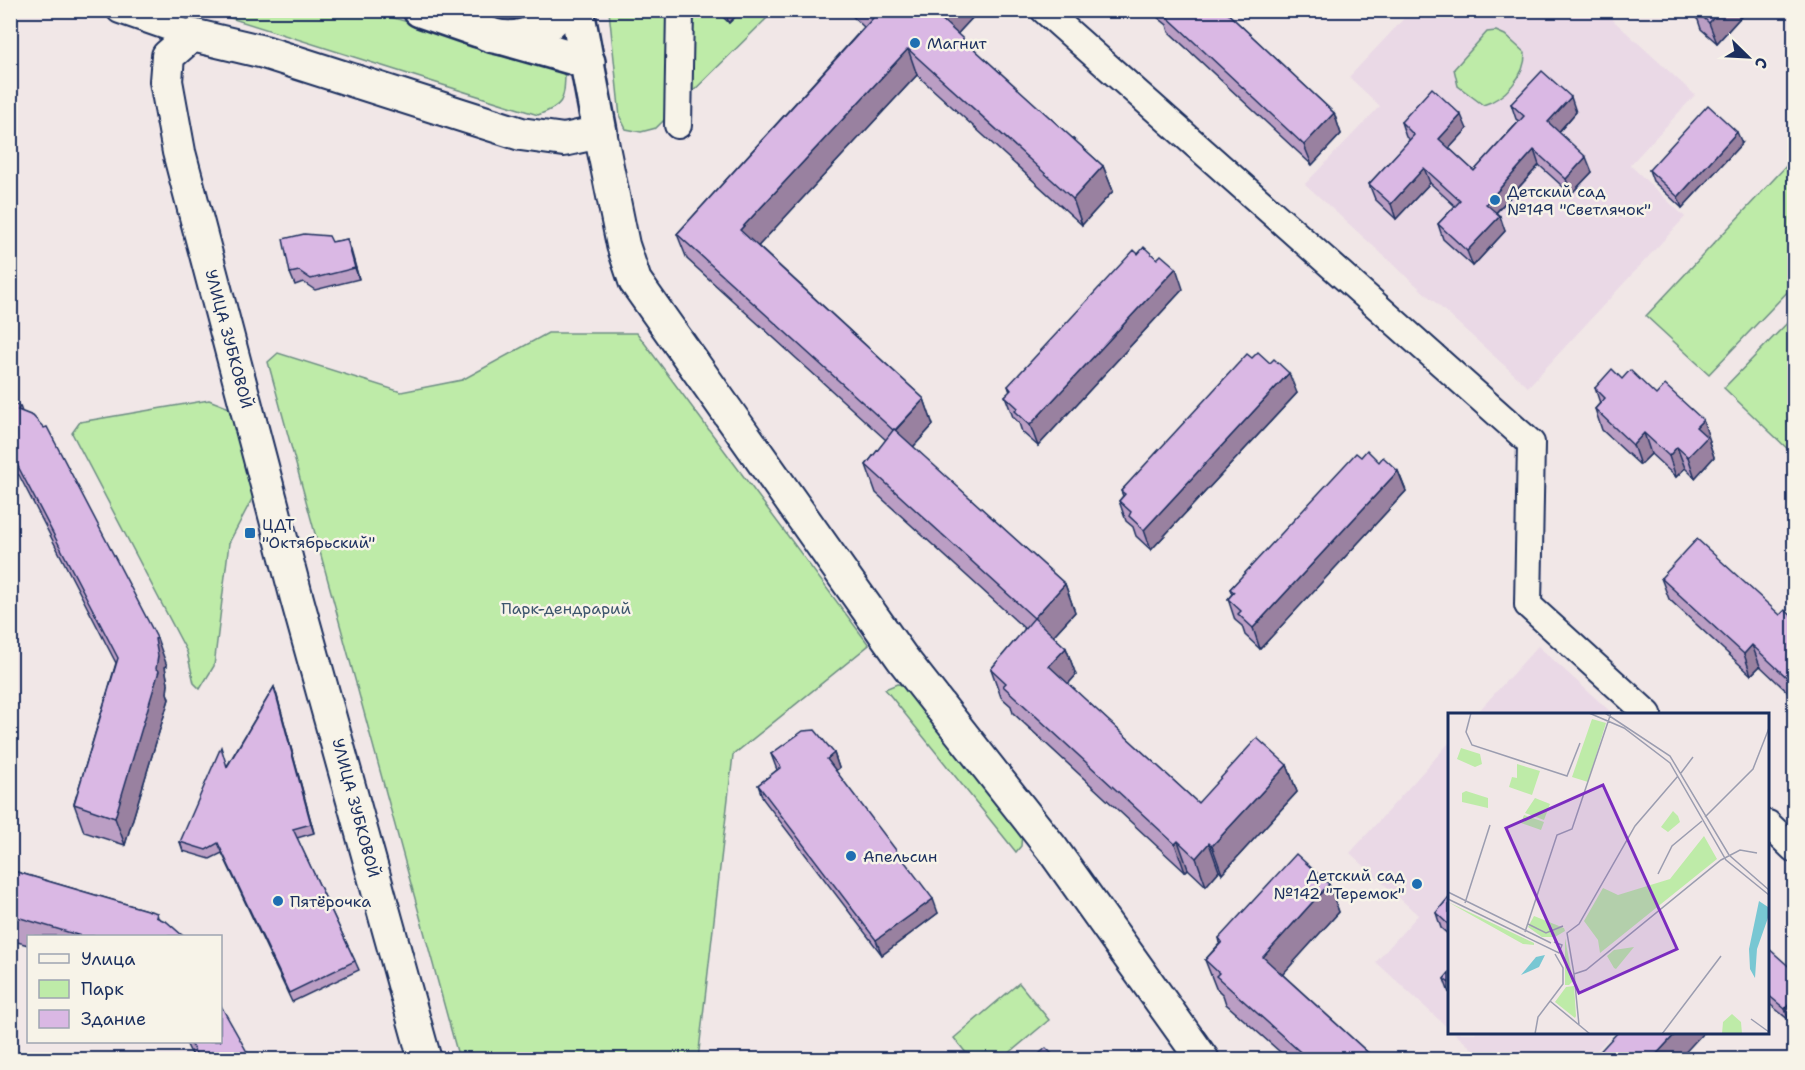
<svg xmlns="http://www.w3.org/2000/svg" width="1805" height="1070" viewBox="0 0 1805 1070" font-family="'Shantell Sans',sans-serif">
<rect width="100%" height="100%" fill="#f1e7e7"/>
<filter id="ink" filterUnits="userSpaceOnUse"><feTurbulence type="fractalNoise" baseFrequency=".0167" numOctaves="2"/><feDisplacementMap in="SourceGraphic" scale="12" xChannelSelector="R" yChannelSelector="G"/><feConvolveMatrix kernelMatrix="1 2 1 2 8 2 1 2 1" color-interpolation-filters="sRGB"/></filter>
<g filter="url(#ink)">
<!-- built -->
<g fill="#ead9e6">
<path d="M1411 11H1603L1695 95 1630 165 1685 217 1528 387 1305 184 1380 106 1349 77Z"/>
<path d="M1538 646 1613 714H1476Z"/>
<path d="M1449 743V1029L1376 962 1418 915 1350 853Z"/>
<path d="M1454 1033H1613L1588 1060 1484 1059Z"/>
</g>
<!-- green -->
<g fill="#beeba8" stroke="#6c8d83" stroke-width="1.5">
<path d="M208 11H370L556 65 565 76C564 101 563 106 538 115Z"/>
<path d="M609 11H774L656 128 641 132 626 129 620 117Z"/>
<path d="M1496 31 1505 35 1525 53C1526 76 1504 99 1483 105L1458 86 1454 69 1487 32Z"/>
<path d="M1789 163 1794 168V285L1709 374 1646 316Z"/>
<path d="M1794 316V455L1724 388Z"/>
<path d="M548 333H637L869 645 733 755 698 1059H459L268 362 278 353 401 392 462 380Z"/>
<path d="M209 400 227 407 233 415 254 495 229 543 214 666 200 689 194 683 187 652 72 433 80 422Z"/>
<path d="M897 684 905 685 1022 831 1021 846 1016 852 885 689Z"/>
<path d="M1019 983 1049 1020 1002 1059H971L954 1038Z"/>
</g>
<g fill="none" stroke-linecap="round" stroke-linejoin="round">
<!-- minor casing -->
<g stroke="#1b2f5e" stroke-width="30">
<g id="minor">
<path d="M120 10 192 35"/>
<path d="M1044 10 1531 443 1528 605 1648 714"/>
<path d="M678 125 680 10"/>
<path d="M1768 824 1794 849"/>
</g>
</g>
<!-- tertiary casing -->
<g stroke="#1b2f5e" stroke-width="36">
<path id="tertiary" d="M425 1060 297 599 179 152 166 81 168 56 192 35 264 52 521 134 564 140 600 132 623 245 635 281 902 658 1053 850 1203 1060"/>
</g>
<!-- secondary casing -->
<g stroke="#1b2f5e" stroke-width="38">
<g id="secondary">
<path d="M577 10 600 132"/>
<path d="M504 38 588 62"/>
</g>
</g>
<!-- primary casing -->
<g stroke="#1b2f5e" stroke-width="38">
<g id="primary">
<path d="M420 10 478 30"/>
<path d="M459 10C465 17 472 26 480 30 507 46 544 36 560 10"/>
</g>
</g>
<!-- minor -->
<use href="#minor" stroke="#f7f3e8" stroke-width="26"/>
<!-- tertiary -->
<use href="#tertiary" stroke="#f7f3e8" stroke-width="32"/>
<!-- secondary -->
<use href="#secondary" stroke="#f7f3e8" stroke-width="33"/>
<!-- primary -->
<use href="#primary" stroke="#f7f3e8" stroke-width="33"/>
</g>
<!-- wall -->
<g fill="#bb9ec4" stroke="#1b2f5e" stroke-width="1.5">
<path d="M716 10H742L729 23Z"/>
<path d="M846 10H972L974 16 957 34 1103 166 1113 191 1082 225 917 75 758 246 924 399 933 425 913 447 1065 584 1075 612 1053 636 1066 648 1076 675 1068 684 1198 803 1287 765 1297 792 1222 874 1219 871 1206 886 1188 869 1185 872 1013 713 1011 706 1001 697 991 669 1025 629 876 493 866 465 886 440 687 259 677 234 864 27Z"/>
<path d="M1155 10H1224L1334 113 1341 134 1312 165 1169 32 1167 25 1156 16Z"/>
<path d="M1690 10H1747L1717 43 1701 29 1698 20 1692 14Z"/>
<path d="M1511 104 1576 112 1559 132 1592 172 1571 194 1539 165 1496 213 1505 231 1473 266 1443 239 1438 224 1455 206 1430 183 1396 219 1375 199 1369 184 1410 140 1406 137 1401 122 1467 129 1449 148 1474 171 1519 121 1516 119Z"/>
<path d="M10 122 16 136 10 138Z"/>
<path d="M1742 143 1682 208 1653 181 1649 170Z"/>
<path d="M347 239 359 279 315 290 303 282 295 285 290 273 332 242Z"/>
<path d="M1183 289 1038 446 1022 432 1019 423 1013 417 1005 396 1010 392 1008 386Z"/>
<path d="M1252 358 1297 393 1151 550 1136 536 1133 527 1126 521 1119 501 1123 496 1121 491Z"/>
<path d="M1595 388 1656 395 1710 441 1709 442 1714 457 1695 478 1685 468 1676 477 1651 454 1640 465 1602 430 1595 409 1600 403Z"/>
<path d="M10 403 20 406 22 412 167 666 165 667 168 684 167 693 169 699 125 845 84 832 74 804 116 663 19 475 10 472Z"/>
<path d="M1361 457 1379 462 1398 471 1406 491 1260 649 1245 635 1242 626 1235 620 1228 599 1232 594 1230 589Z"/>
<path d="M1661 578 1780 615 1794 618V698L1760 666 1751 675 1669 599Z"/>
<path d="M274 687 277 696 314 833 297 838 355 961 359 970 292 1002 222 853 210 859 183 851 180 842 227 766Z"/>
<path d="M834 753 839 768 835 771 938 913 882 955 763 799 758 785 777 770 771 754Z"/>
<path d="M10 870 157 913 158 918 183 936H28V945L10 940Z"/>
<path d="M1329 884 1339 912 1282 974 1375 1059H1288L1226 1004 1223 995 1216 988 1205 960 1220 943 1219 938Z"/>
<path d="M1449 897V935L1441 928 1436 913Z"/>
<path d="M1767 947 1789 1020 1767 1002Z"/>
<path d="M1449 973V993L1444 979Z"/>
<path d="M185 1041H220L251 1059H194Z"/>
</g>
<!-- shaded-wall -->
<g fill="#9981a0" stroke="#1b2f5e" stroke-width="1.5">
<path d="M724 10H742L729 23Z"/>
<path d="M946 10H972L974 16 949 43 939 17Z"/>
<path d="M1720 10H1747L1717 43 1709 23Z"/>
<path d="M908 49 917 75 749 256 740 230Z"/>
<path d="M1571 97 1576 112 1554 137 1548 122Z"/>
<path d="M1334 113 1341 134 1312 165 1304 145Z"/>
<path d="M1461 115 1467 129 1444 154 1439 139Z"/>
<path d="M1737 132 1742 143 1682 208 1678 197Z"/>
<path d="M1534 150 1539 165 1491 218 1486 204Z"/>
<path d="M1586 157 1592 172 1571 194 1566 179Z"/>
<path d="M1103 166 1113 191 1082 225 1073 199Z"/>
<path d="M1424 168 1430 183 1396 219 1391 204Z"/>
<path d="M1500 216 1505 231 1473 266 1467 251Z"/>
<path d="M347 239 351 250 359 279 355 268Z"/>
<path d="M1176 268 1183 289 1038 446 1030 425Z"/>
<path d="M1289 373 1297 393 1151 550 1144 530Z"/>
<path d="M924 399 933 425 904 457 895 431Z"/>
<path d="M1703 420 1710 441 1709 442 1714 457 1695 478 1688 457 1696 427Z"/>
<path d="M1644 433 1651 454 1640 465 1633 445Z"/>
<path d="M1677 447 1685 468 1676 477 1669 456Z"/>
<path d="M1398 471 1406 491 1260 649 1253 628Z"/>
<path d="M1065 584 1075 612 1044 646 1034 618Z"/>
<path d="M157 638 167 666 165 667 168 684 167 693 169 699 125 845 115 818 155 639Z"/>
<path d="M1752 645 1760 666 1751 675 1744 654Z"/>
<path d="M1066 648 1076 675 1059 694 1049 666Z"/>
<path d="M274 687 277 696 314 833 311 824Z"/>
<path d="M834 753 839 768 832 774 827 759Z"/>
<path d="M1287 765 1297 792 1222 874 1212 846Z"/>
<path d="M1178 841 1188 869 1185 872 1175 844Z"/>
<path d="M1209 843 1219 871 1206 886 1196 858Z"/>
<path d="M1329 884 1339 912 1273 985 1263 957Z"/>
<path d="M933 899 938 913 882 955 876 940Z"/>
<path d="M1794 998V1014L1789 1020 1785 1009Z"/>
<path d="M1677 1032H1704L1679 1059H1652Z"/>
</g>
<!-- building -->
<g fill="#dab8e4" stroke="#1b2f5e" stroke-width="1.5">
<path d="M865 10H946L939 17 1103 166 1073 199 908 49 740 230 924 399 895 430 894 429 893 430 677 234 873 18Z"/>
<path d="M1162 10H1224L1334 113 1304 145 1161 11Z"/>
<path d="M1696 10H1720L1709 23Z"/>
<path d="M1542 71 1571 97 1548 122 1586 157 1566 179 1534 150 1486 204 1500 216 1467 251 1438 224 1460 201 1424 168 1391 204 1369 184 1414 135 1401 122 1432 88 1461 115 1439 139 1474 171 1524 116 1511 104Z"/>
<path d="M1708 105 1737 132 1678 197 1649 170Z"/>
<path d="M304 234 329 236 332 242 347 239 355 268 311 279 299 271 290 273 283 239Z"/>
<path d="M1144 247 1157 259 1161 255 1176 268 1030 425 1015 411 1018 408 1005 396 1011 390 1008 386 1134 250 1138 254Z"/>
<path d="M1258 352 1270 363 1274 359 1289 373 1144 530 1129 516 1131 512 1119 501 1125 494 1121 491 1247 354 1252 358Z"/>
<path d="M1612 369 1622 379 1630 370 1656 395 1665 385 1703 420 1696 427 1707 437 1688 457 1677 447 1669 456 1644 433 1633 445 1595 409 1605 398 1595 388Z"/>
<path d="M10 403 20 406 18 410 33 416 44 428 47 427 157 638 155 639 158 656 156 669 159 671 115 818 74 804 118 658 10 451Z"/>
<path d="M894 429 1065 584 1034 618 866 465Z"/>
<path d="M1367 450 1379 462 1383 457 1398 471 1253 628 1238 614 1241 611 1228 599 1234 592 1230 589 1356 453 1361 457Z"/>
<path d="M1697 539 1780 615 1785 610 1794 618V684L1752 645 1744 654 1661 578Z"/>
<path d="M1034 618 1066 648 1049 666 1198 803 1257 738 1287 765 1212 846 1209 843 1196 858 1178 841 1175 844 1003 686 1006 683 991 669Z"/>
<path d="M274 687 311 824 293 829 355 961 289 993 218 843 206 850 180 842 221 747 227 767Z"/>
<path d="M815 730 834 753 827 759 933 899 876 940 758 785 781 767 771 754 803 731Z"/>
<path d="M1296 854 1329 884 1263 957 1375 1059H1308L1216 976 1219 973 1205 960 1222 942 1219 938Z"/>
<path d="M10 870 157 913 156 917 167 922 183 936H81L10 915Z"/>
<path d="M1449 897V925L1436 913Z"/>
<path d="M1767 947 1794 971V998L1785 1009 1767 994Z"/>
<path d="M1449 973V983L1444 979Z"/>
<path d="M220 1004 251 1059H199L189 1041H220Z"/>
<path d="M1618 1032H1677L1652 1059H1593Z"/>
<path d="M1046 1048 1057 1059H1033Z"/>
<path d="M1021 1055 1024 1059H1016Z"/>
</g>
</g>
<!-- markers -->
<g fill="#1f6fb2" stroke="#f7f3e8" stroke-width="2">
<circle cx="915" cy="43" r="6"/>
<circle cx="1495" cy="200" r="6"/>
<rect x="244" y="527" width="12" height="12" rx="3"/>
<circle cx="851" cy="856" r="6"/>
<circle cx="1417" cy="884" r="6"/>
<circle cx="278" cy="901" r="6"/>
</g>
<g text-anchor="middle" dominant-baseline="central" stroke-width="5" stroke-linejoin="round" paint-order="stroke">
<!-- poi labels -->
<g font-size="16" fill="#1b2f5e" stroke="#f7f3e8" text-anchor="start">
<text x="927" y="43">Магнит</text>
<text x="1507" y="191">Детский сад<tspan x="1507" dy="18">№149 "Светлячок"</tspan></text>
<text x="262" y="524">ЦДТ<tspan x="262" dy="18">"Октябрьский"</tspan></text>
<text x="863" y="856">Апельсин</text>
<text x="1405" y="875" text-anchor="end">Детский сад<tspan x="1405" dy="18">№142 "Теремок"</tspan></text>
<text x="290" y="901">Пятёрочка</text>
</g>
<!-- street labels -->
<g font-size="16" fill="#1b2f5e" stroke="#f7f3e8">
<text transform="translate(229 339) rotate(75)">УЛИЦА ЗУБКОВОЙ</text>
<text transform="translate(356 808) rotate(75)">УЛИЦА ЗУБКОВОЙ</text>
</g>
<!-- park labels -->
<g font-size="16" fill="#3c556d" stroke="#f7f3e8">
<text x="566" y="608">Парк-дендрарий</text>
</g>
</g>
<!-- overview -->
<g transform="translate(1448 713)">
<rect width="321" height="321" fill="#f1e7e7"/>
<path d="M144 6 158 10 140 69 124 64ZM13 35 32 41 34 51 27 54 9 46ZM69 51 92 58 84 82 61 74 64 64 69 65ZM18 78 40 85V95L14 89V80ZM87 85 102 91 96 107 77 100ZM225 98 230 103 232 109 220 119 213 114ZM76 102 96 109 93 117 73 110ZM256 123 269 146 152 240 150 227 136 208 155 175 170 182 222 166ZM0 189 86 230V232L75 231ZM86 203 116 215 117 218 107 224H94L80 214ZM117 225 125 268 121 272H117ZM186 234 168 256 166 255 159 243 166 237ZM126 273 128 303 127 305 107 289 118 274ZM284 301 293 309 294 321H274L275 309Z" fill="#beeba8"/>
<path d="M311 188 320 194 321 202 309 236 307 265 302 256 301 236ZM97 242 91 254 73 262 88 244Z" fill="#78c7d3"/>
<path fill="none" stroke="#9b9db0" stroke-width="1.5" d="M23 0 18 19 24 32 119 63 132 30M141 0 176 15 222 50 278 147 321 182M157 0 222 43 281 142 321 177M233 60 245 44M230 63 187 113 131 211 119 220 126 261 138 257 273 147 292 137 309 140M257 104 305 56 321 15M210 161 224 133 254 108M0 179 103 230M0 186 111 240 114 232 106 229M17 190 42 112M80 211 98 220 115 213M77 219 109 122 124 116 163 0M126 261 131 312M102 288 142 321M303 306 321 319M87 321 90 304 115 271V255L107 241M214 321 273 243"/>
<path fill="#7b2cbf" fill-opacity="0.15" stroke="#7b2cbf" stroke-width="3" d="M155 72 229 236 131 280 58 115Z"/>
<rect width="321" height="321" fill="none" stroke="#1b2f5e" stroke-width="3"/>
</g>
<!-- margin -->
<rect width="1805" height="1070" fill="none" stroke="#f7f3e8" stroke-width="36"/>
<rect x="18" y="18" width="1769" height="1034" fill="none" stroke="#1b2f5e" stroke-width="2" filter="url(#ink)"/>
<!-- legend -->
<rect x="27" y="935" width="195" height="108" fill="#f7f3e8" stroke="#9fa5b1" stroke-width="1.5"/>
<rect x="39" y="954" width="30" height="9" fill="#f7f3e8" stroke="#9fa5b1" stroke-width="1.5"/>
<text x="81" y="965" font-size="18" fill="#1b2f5e">Улица</text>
<rect x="39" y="980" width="30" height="18" fill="#beeba8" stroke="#9fa5b1" stroke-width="1.5"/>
<text x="81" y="995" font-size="18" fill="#1b2f5e">Парк</text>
<rect x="39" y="1010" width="30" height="18" fill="#dab8e4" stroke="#9fa5b1" stroke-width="1.5"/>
<text x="81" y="1025" font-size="18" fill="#1b2f5e">Здание</text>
<!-- north arrow -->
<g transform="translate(1748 57) rotate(114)" stroke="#f7f3e8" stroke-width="4.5" paint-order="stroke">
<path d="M0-4.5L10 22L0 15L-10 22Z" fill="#1b2f5e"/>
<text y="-9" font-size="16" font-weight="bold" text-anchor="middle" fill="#1b2f5e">С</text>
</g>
</svg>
